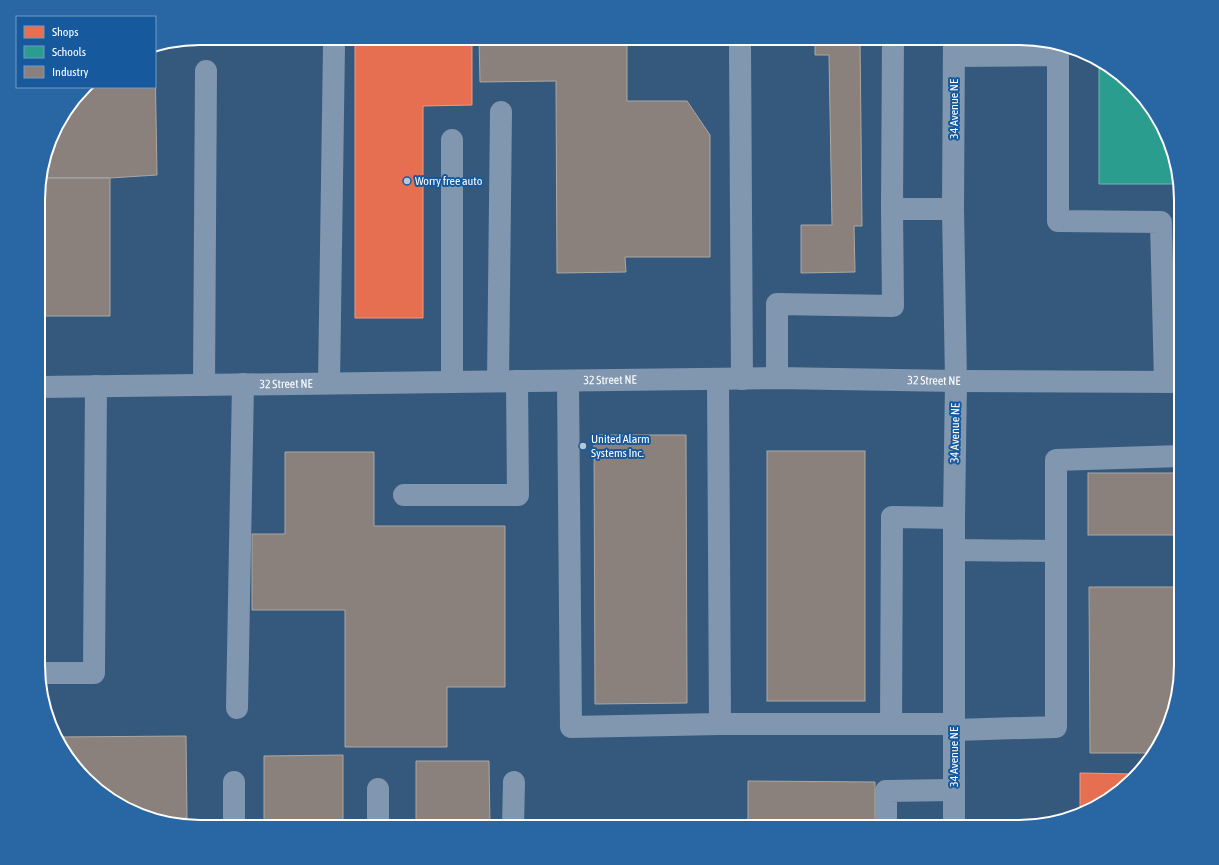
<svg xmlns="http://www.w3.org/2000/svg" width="1219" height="865" viewBox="0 0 1219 865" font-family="'Asap Condensed',sans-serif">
<rect width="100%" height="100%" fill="#35597d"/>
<!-- shops -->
<g fill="#e76f51" stroke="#ee9a85">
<path d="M355 44H472V105L423 106V318H355Z"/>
<path d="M1080 773 1135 774 1091 810 1080 813Z"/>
</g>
<!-- schools -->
<path fill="#2a9d8f" stroke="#6abab1" d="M1099 61 1117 71 1159 119 1179 184H1099Z"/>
<!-- industry -->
<g fill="#8a817c" stroke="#ada7a3">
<path d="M479 38H627V101H687L710 135V257H625L626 272 557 273 556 81 480 82Z"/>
<path d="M815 38H860L862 226H854L855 272 801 273V225H832L829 55H815Z"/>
<path d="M155 57 157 175 110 178H40L55 128 86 87H155Z"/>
<path d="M40 178H110V316H39Z"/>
<path d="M594 435H686L687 703 595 704Z"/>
<rect x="767" y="451" width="98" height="250"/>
<path d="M285 452H374V526H505V687H447V747H345V610H252V534H285Z"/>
<rect x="1088" y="473" width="93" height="62"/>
<path d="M1089 587H1174V667H1181V675L1172 717 1153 753H1090Z"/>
<path d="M186 736 187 818H147L102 794 60 746 57 737Z"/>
<path d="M343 755V827H264V756Z"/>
<path d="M416 761H489L490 827H416Z"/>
<path d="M748 781 875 782V827H748Z"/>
</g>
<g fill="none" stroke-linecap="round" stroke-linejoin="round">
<!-- minor -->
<g stroke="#8097af" stroke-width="22">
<path d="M893 38 892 209H953"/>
<path d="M954 38 953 209 956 381 954 518V827"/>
<path d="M740 45 742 379"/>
<path d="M954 56 1058 55V221L1161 222 1165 382"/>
<path d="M452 140V382"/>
<path d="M777 378V304L893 306 892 209"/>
<path d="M718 379 720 724H891"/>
<path d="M498 381 501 112"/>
<path d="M568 381 571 727 720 724"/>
<path d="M329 383 334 46"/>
<path d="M204 385 206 71"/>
<path id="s1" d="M39 387 777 378 956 381 1181 382"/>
<path d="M404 495H518L517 381"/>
<path d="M954 518 892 517 891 724H954"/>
<path d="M954 550 1056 551"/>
<path d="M39 673H94L96 386"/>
<path d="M237 708 243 384"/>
<path d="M954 730 1056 727V460L1181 456"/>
<path d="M234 827V782"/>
<path d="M378 827V789"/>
<path d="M513 827 514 782"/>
<path d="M886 827V791L954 790"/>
</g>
</g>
<!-- markers -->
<g fill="#b8c5d2" stroke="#16599c" stroke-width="1.5">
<circle cx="407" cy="181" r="4"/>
<circle cx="583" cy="446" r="4"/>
</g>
<g text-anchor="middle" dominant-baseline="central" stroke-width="4" stroke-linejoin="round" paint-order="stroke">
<!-- street labels -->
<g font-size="12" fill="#fff" stroke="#16599c">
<text transform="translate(954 109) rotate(-90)">34 Avenue NE</text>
<text stroke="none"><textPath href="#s1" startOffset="571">32 Street NE</textPath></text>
<text stroke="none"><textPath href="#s1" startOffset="895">32 Street NE</textPath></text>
<text stroke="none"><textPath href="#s1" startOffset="247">32 Street NE</textPath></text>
<text transform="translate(955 433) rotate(-89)">34 Avenue NE</text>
<text transform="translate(954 757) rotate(-90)">34 Avenue NE</text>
</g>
<!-- poi labels -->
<g font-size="12" fill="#fff" stroke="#16599c" text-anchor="start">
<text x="415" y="181">Worry free auto</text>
<text x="591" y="439">United Alarm<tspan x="591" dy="14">Systems Inc.</tspan></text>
</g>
</g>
<!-- crop -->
<path d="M0 0H1219V865H0ZM200 45H1019A155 155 0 0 1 1174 200V665A155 155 0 0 1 1019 820H200A155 155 0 0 1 45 665V200A155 155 0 0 1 200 45Z" fill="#2966a4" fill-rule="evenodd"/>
<path fill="none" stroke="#fff" stroke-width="2" d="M200 45H1019A155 155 0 0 1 1174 200V665A155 155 0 0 1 1019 820H200A155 155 0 0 1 45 665V200A155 155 0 0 1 200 45Z"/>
<!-- legend -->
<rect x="16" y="16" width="140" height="72" fill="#16599c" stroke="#739bc4"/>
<rect x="24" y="26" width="20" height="12" fill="#e76f51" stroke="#739bc4"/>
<text x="52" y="36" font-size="12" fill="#ffffff">Shops</text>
<rect x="24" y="46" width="20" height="12" fill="#2a9d8f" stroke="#739bc4"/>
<text x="52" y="56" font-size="12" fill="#ffffff">Schools</text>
<rect x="24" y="66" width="20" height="12" fill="#8a817c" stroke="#739bc4"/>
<text x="52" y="76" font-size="12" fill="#ffffff">Industry</text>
</svg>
